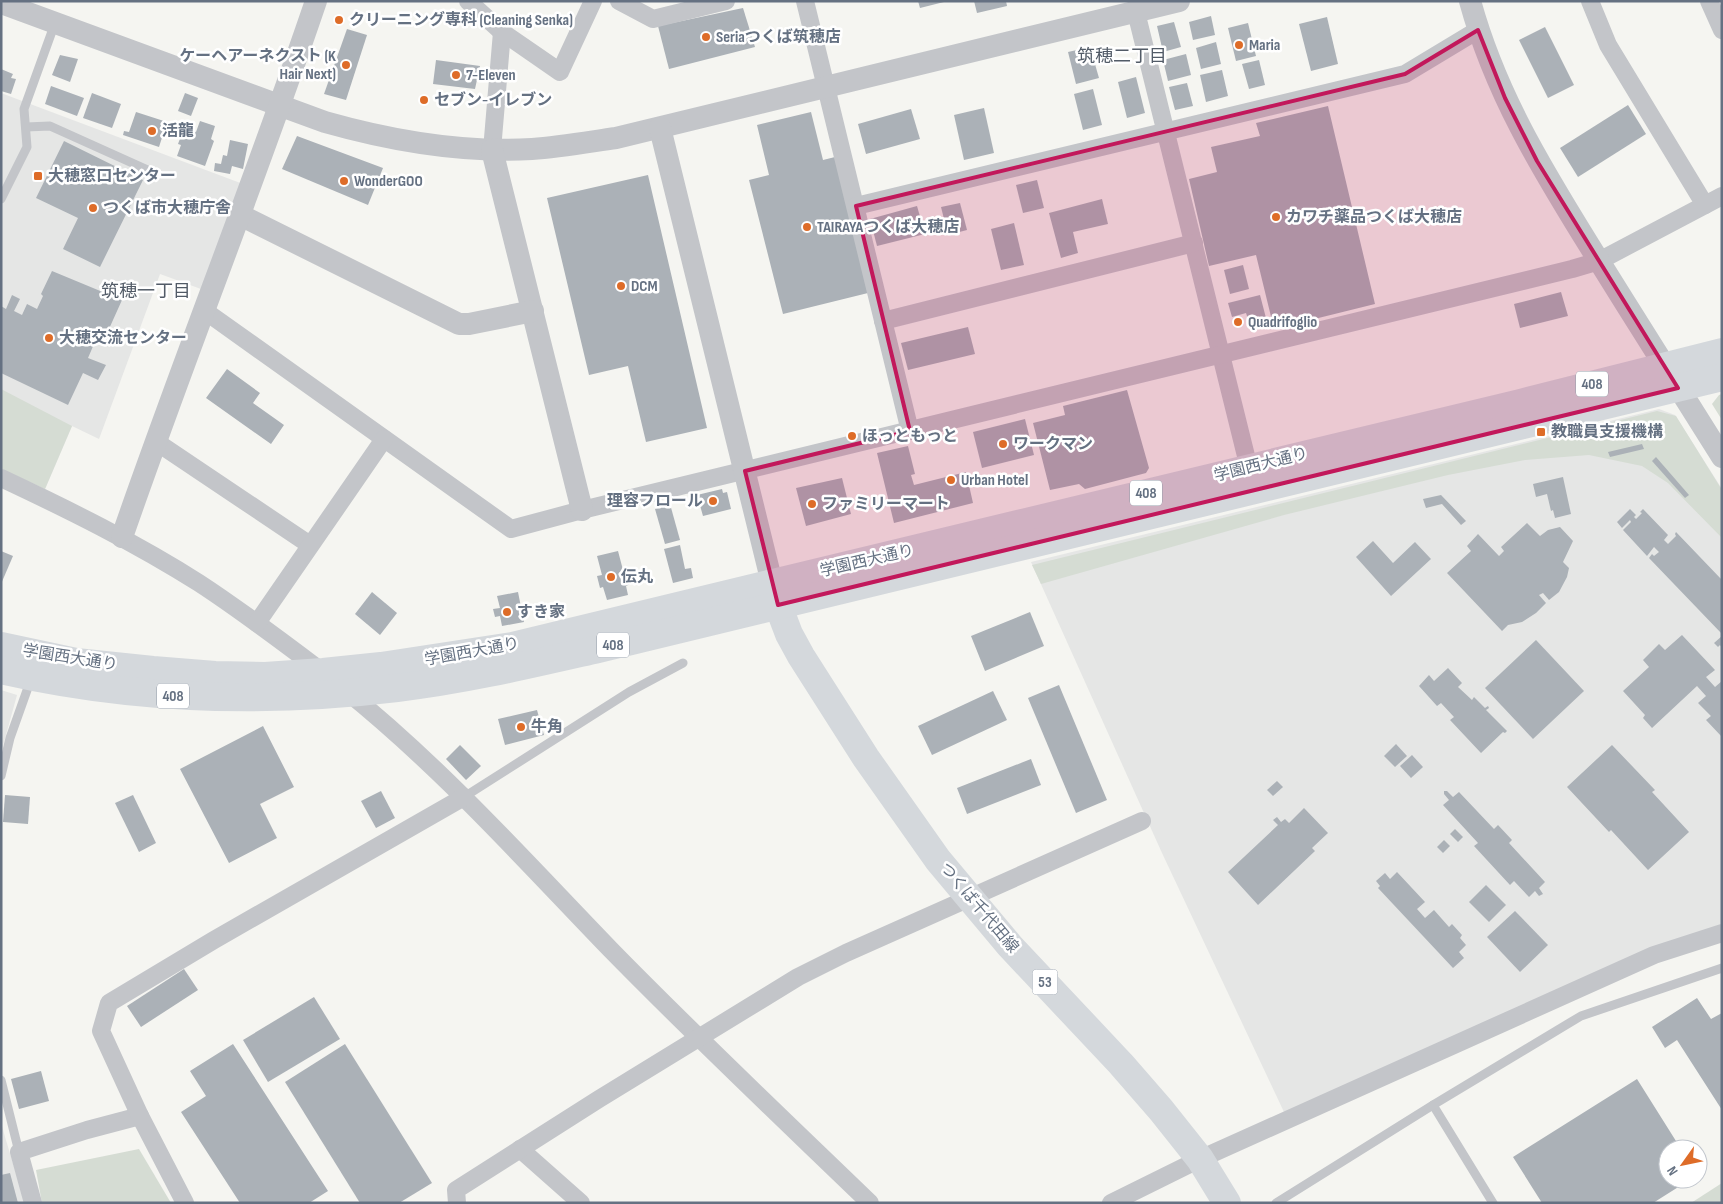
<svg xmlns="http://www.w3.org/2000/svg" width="1723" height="1204" viewBox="0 0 1723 1204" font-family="'Sofia Sans Condensed','Noto Sans JP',sans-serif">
<rect width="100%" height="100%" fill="#f5f5f1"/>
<!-- built -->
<g fill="#e5e6e5">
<path d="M1 93 243 184 201 289 160 274 99 439 72 426 45 489 1 468Z"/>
<path d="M1659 409 1675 415 1722 489V925L1284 1112 1162 853 1031 562Z"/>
<path d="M1 690 17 695 1 753Z"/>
<path d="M1 1122 5 1137 25 1203H1Z"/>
</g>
<!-- green -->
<g fill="#d5dcd3">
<path d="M1 389 72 426 45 489 1 469Z"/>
<path d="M1722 394V420L1712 404 1719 395Z"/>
<path d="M1657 411 1676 416 1722 490V538L1668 483 1642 466 1589 455 1525 460 1448 475 1284 515 1041 584 1032 565Z"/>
<path d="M139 1149 171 1203H42L36 1170Z"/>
<path d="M1722 1183V1203H1691Z"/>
</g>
<!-- building -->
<g fill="#abb1b7">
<path d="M918 1H944V2L920 8Z"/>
<path d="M974 1H1006L1007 6 977 13Z"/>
<path d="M743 8 755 47 669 69 658 26Z"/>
<path d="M1211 16 1215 35 1193 40 1189 22Z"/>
<path d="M1327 17 1338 64 1311 71 1299 24Z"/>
<path d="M1174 22 1181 47 1163 52 1157 26Z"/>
<path d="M1248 23 1256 56 1236 61 1228 28Z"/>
<path d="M1545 27 1574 85 1548 98 1519 40Z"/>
<path d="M347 29 367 35 346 100 324 94Z"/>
<path d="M1216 42 1221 64 1201 69 1196 48Z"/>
<path d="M1090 47 1099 78 1076 84 1068 52Z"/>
<path d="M1186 54 1191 75 1168 81 1163 60Z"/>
<path d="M60 55 78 59 70 82 52 75Z"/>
<path d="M436 60 480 66 475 89 433 84Z"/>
<path d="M1259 60 1265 85 1249 89 1242 64Z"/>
<path d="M1 69 13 74 11 78 16 79 11 94 1 91Z"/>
<path d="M1222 70 1228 96 1206 102 1200 75Z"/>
<path d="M1136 77 1145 113 1127 118 1118 82Z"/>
<path d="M1187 83 1193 106 1175 110 1169 87Z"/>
<path d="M51 86 84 98 77 116 45 104Z"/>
<path d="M1093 89 1102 125 1083 130 1074 94Z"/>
<path d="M92 93 121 104 112 128 83 118Z"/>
<path d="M185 93 198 98 191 116 178 111Z"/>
<path d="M1628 105 1646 134 1578 177 1560 148Z"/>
<path d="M1328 106 1375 304 1274 329 1256 255 1209 266 1189 179 1217 172 1211 147 1260 136 1256 123Z"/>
<path d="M984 108 994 153 964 160 954 115Z"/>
<path d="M911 109 920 139 866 154 858 124Z"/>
<path d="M136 112 167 122 159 147 123 135 124 131 129 132Z"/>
<path d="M811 112 823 160 835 157 868 293 783 314 749 180 769 175 757 125Z"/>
<path d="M200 121 215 126 211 139 214 141 205 166 177 156 181 145 178 144 184 128 196 132Z"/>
<path d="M297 136 383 168 368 205 282 169Z"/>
<path d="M230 140 248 144 243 169 232 166 230 174 214 171 215 163 221 164 223 155 227 156Z"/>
<path d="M64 141 143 180 100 267 63 249 78 218 36 198Z"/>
<path d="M648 175 707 428 646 442 628 366 589 375 547 198Z"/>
<path d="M1037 180 1044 208 1023 213 1016 185Z"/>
<path d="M1102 199 1108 224 1073 232 1078 253 1061 258 1049 213Z"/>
<path d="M960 203 967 230 948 235 941 207Z"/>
<path d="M917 206 925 234 877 246 870 219Z"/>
<path d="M1014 223 1024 265 1001 270 991 229Z"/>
<path d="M1243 265 1249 289 1230 294 1224 270Z"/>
<path d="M52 271 122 300 104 340 97 337 88 358 106 365 98 380 83 373 68 405 1 373V306L6 309 12 295 20 299 14 311 22 315 27 304 37 309 43 296 41 294Z"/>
<path d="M1561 292 1568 316 1520 328 1514 304Z"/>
<path d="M1260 295 1266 318 1249 322 1246 313 1232 317 1228 303Z"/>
<path d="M968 327 975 354 908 370 901 343Z"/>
<path d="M227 369 260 393 253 403 284 425 271 444 206 398Z"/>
<path d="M1127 390 1149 468 1146 473 1085 489 1079 484 1050 490 1033 423 1065 415 1063 406Z"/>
<path d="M1025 419 1034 455 982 468 973 432Z"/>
<path d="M1642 444 1644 449 1610 457 1608 452Z"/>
<path d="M908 446 915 474 911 475 914 485 966 472 973 503 894 523 877 453Z"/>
<path d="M1656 457 1689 495 1685 498 1652 461Z"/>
<path d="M1563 477 1571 514 1555 518 1553 510 1551 511 1547 494 1536 497 1533 484Z"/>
<path d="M842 478 851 514 806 526 796 488Z"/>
<path d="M722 489 723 493 727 492 731 509 703 516 697 495Z"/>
<path d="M1441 495 1466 521 1461 525 1442 504 1426 508 1423 499Z"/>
<path d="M670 504 680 540 665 544 655 509Z"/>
<path d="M1630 509 1636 515 1634 517 1636 519 1642 513 1640 512 1643 509 1668 535 1664 540 1668 544 1676 536 1675 534 1676 532 1722 580V634L1649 558 1652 554 1654 556 1659 552 1654 547 1647 556 1623 530 1631 522 1630 520 1622 528 1617 522Z"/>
<path d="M1527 523 1540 536 1548 530 1560 527 1573 541 1563 562 1569 568 1567 577 1559 592 1549 600 1543 593 1539 595 1546 603 1536 613 1522 622 1508 625 1502 631 1447 573 1471 551 1467 546 1478 534 1499 556 1504 551 1501 547Z"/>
<path d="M1373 541 1393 563 1415 542 1431 559 1391 596 1356 557Z"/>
<path d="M680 545 685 569 691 568 693 578 673 583 664 549Z"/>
<path d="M1 551 13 556 1 584Z"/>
<path d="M618 551 623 570 626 569 630 584 626 586 628 595 607 600 603 587 600 588 597 576 602 575 597 556Z"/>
<path d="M372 592 397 613 380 635 355 614Z"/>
<path d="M518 592 524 622 502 626 500 616 495 617 493 609 500 608 497 596Z"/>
<path d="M1030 612 1044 646 985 671 971 636Z"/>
<path d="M1682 635 1715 670 1706 677 1715 687 1722 681V737L1706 720 1711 716 1698 703 1706 696 1697 686 1652 728 1643 718 1645 715 1623 691 1649 667 1643 660 1659 644 1665 650Z"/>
<path d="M1722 636V648L1720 645 1718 647 1714 643Z"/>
<path d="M1536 640 1584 691 1533 739 1485 688Z"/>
<path d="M1448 668 1462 683 1458 687 1472 700 1474 697 1485 708 1488 706 1489 708 1486 710 1507 731 1505 733 1503 732 1481 753 1450 720 1454 717 1441 703 1437 706 1419 686 1429 675 1434 681Z"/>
<path d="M1059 685 1107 800 1076 813 1028 698Z"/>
<path d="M993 691 1007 720 932 755 918 726Z"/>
<path d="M537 710 544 735 505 745 498 719Z"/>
<path d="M263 726 294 787 260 804 277 838 229 863 180 769Z"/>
<path d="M1396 744 1407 756 1395 767 1384 756Z"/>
<path d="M460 745 481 766 466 780 446 759Z"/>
<path d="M1612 745 1655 790 1652 792 1689 832 1648 870 1611 830 1609 832 1567 787Z"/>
<path d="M1412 755 1423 767 1411 778 1400 766Z"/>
<path d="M1031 759 1041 785 967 814 957 788Z"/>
<path d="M1277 781 1283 787 1273 796 1267 790Z"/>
<path d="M381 791 395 818 376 828 361 801Z"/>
<path d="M1444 791H1447L1453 797 1459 792 1494 829 1498 825 1512 840 1509 843 1545 882 1539 888 1543 894 1539 896 1535 891 1529 897 1514 881 1510 885 1474 846 1478 843 1443 805 1449 800 1444 794Z"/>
<path d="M5 795 30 797 28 824 3 822Z"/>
<path d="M133 795 156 843 139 852 115 803Z"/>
<path d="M1304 808 1328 833 1312 848 1315 851 1258 905 1228 872 1278 825 1273 820 1277 817 1281 822 1285 819 1289 823Z"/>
<path d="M1455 829 1463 837 1458 842 1450 834Z"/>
<path d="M1444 840 1450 846 1443 853 1437 847Z"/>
<path d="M1397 872 1425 902 1417 909 1425 918 1434 910 1449 927 1452 924 1462 935 1460 938 1466 945 1459 952 1464 958 1453 968 1378 888 1380 886 1376 881 1385 873 1390 879Z"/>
<path d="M1486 885 1506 905 1489 922 1469 902Z"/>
<path d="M1515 911 1548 945 1520 972 1487 937Z"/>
<path d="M184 969 198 990 141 1027 127 1006Z"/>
<path d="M314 997 340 1039 268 1082 243 1040Z"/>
<path d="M1697 998 1711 1019 1722 1013V1110L1677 1040 1665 1048 1652 1027Z"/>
<path d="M233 1044 328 1191 309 1203H240L181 1112 206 1096 190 1071Z"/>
<path d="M345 1044 432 1183 399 1203H360L285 1082Z"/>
<path d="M41 1071 49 1101 19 1109 11 1079Z"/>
<path d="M1637 1079 1681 1149H1668V1179H1691L1653 1203H1542L1513 1157Z"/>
<path d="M10 1173 18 1203H1V1175Z"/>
</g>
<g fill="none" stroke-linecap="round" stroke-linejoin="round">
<!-- service -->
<g stroke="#c3c5c9" stroke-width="9">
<path d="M26 127 50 126 150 171"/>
<path d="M1 199 27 147 24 109 55 23"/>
<path d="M1 776 10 738 31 679"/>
<path d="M464 797 629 692 683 663"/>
<path d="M1 1080 19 1152"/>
<path d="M1433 1105 1493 1203"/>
<path d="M1276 1203 1433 1105 1581 1016 1722 968"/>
</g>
<!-- minor -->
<g stroke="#c3c5c9" stroke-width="18">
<path d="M468 1 502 32 560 72 593 1"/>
<path d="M619 1 653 19 726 1"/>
<path d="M805 1 910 431"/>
<path d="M1590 1 1608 45 1705 205"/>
<path d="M1709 1 1722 30"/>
<path d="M1136 12 1249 468"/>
<path d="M492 150 502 32"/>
<path d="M856 206 1405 74 1478 30"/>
<path d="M205 311 511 529 582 510 1572 269 1599 261 1722 196"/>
<path d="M883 321 1194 243"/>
<path d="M155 441 310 545"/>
<path d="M1 478C69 510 136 543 199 583 242 611 284 643 325 674"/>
<path d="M257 623 384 439"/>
<path d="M345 690C442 768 524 860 610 949 695 1036 783 1119 870 1203"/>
<path d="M520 1149 581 1203"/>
<path d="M33 1203 19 1152 87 1130 140 1116"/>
<path d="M185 1203 140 1116 101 1031 109 1003 214 940 464 797"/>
<path d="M457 1203 456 1190 599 1099 798 977 846 953 1142 821"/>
<path d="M1111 1203 1200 1159 1654 955 1722 933"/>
</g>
<!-- tertiary -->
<g stroke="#c3c5c9" stroke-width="22">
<path d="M1470 1C1495 92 1540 166 1589 245 1633 316 1678 387 1722 457"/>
<path d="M1 3 325 122C392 141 463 153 532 149 560 147 588 142 616 138L1179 1"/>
<path d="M660 128 772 583"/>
<path d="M492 150 582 510"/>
<path d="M240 215 459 324H469L533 311"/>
<path d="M122 537C184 358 255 181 316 1"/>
</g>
<!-- primary -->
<path stroke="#d4d8dc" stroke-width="28" d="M772 583 778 605 789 634 801 656 866 758 938 860 1010 946 1121 1064 1161 1110 1200 1159 1227 1203"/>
<!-- trunk -->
<g stroke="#d4d8dc" stroke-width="28">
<path d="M1 646 76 662 153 670 215 675 265 676 323 672 381 666 512 646 1520 403 1722 352"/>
<path d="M1 670C132 700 264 704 397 688 465 680 532 664 598 649L1722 377"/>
</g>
</g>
<!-- marked area -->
<path fill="#c2185b" fill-opacity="0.2" stroke="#c2185b" stroke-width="4" stroke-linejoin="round" d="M1478 30 1505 98 1537 161 1678 388 778 605 745 471 910 431 856 206 1405 74Z"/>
<!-- markers -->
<g fill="#de6c28" stroke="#fff" stroke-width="2">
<circle cx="339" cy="20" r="5"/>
<circle cx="706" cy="37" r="5"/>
<circle cx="1239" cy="45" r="5"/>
<circle cx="346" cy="65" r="5"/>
<circle cx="456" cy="75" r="5"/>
<circle cx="424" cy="100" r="5"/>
<circle cx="152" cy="131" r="5"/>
<rect x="33" y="171" width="10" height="10" rx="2.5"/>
<circle cx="344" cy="181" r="5"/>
<circle cx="93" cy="208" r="5"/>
<circle cx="1276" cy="217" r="5"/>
<circle cx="807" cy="227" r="5"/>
<circle cx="621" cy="286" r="5"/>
<circle cx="1238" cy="322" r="5"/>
<circle cx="49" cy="338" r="5"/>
<rect x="1536" y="427" width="10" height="10" rx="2.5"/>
<circle cx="852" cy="436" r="5"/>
<circle cx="1003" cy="444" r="5"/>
<circle cx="951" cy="480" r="5"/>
<circle cx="713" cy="501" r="5"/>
<circle cx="812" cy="504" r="5"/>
<circle cx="611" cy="577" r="5"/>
<circle cx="507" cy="612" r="5"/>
<circle cx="521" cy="727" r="5"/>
</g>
<g text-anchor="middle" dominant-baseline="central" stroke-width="5" stroke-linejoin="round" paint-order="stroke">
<!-- shield labels -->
<g fill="#fff" stroke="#939ca8" stroke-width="1">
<rect x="1576" y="371.5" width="32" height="25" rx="4"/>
<rect x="1130" y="480.5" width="32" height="25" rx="4"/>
<rect x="597" y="632.5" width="32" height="25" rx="4"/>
<rect x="157" y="683.5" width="32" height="25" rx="4"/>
<rect x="1032.5" y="969.5" width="25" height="25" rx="4"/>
</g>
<g font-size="15" font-weight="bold" fill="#657182">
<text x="1592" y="384">408</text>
<text x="1146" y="493">408</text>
<text x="613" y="645">408</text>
<text x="173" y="696">408</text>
<text x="1045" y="982">53</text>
</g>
<!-- poi labels -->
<g font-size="16" font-weight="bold" fill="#657182" stroke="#fff" text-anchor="start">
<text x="349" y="20">クリーニング専科 (Cleaning Senka)</text>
<text x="716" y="37">Seriaつくば筑穂店</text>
<text x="1249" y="45">Maria</text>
<text x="336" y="56" text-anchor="end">ケーヘアーネクスト (K<tspan x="336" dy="18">Hair Next)</tspan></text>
<text x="466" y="75">7-Eleven</text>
<text x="434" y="100">セブン-イレブン</text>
<text x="162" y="131">活龍</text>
<text x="48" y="176">大穂窓口センター</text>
<text x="354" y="181">WonderGOO</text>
<text x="103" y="208">つくば市大穂庁舎</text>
<text x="1286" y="217">カワチ薬品つくば大穂店</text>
<text x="817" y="227">TAIRAYAつくば大穂店</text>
<text x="631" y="286">DCM</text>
<text x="1248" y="322">Quadrifoglio</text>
<text x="59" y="338">大穂交流センター</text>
<text x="1551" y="432">教職員支援機構</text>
<text x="862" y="436">ほっともっと</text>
<text x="1013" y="444">ワークマン</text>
<text x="961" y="480">Urban Hotel</text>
<text x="703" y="501" text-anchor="end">理容フロール</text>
<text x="822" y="504">ファミリーマート</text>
<text x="621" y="577">伝丸</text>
<text x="517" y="612">すき家</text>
<text x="531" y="727">牛角</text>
</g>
<!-- street labels -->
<g font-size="16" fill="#657182" stroke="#fff">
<text transform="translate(1261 465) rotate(-14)">学園西大通り</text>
<text transform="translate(867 561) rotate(-13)">学園西大通り</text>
<text transform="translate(472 652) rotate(-10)">学園西大通り</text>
<text transform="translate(70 658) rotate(9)">学園西大通り</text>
<text transform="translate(979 908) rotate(50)">つくば千代田線</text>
</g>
<!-- neighbourhood labels -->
<g font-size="18" fill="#525b67" stroke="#fff">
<text x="1122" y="56">筑穂二丁目</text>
<text x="146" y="291">筑穂一丁目</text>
</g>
</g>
<!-- border -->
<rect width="1723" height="1204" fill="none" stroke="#657182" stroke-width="5"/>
<!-- north arrow -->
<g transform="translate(1683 1164) rotate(237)"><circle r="24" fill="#ffffff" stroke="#c1c6cd"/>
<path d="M0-4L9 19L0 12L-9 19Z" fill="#de6c28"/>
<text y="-8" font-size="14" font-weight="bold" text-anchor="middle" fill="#657182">N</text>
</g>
</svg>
